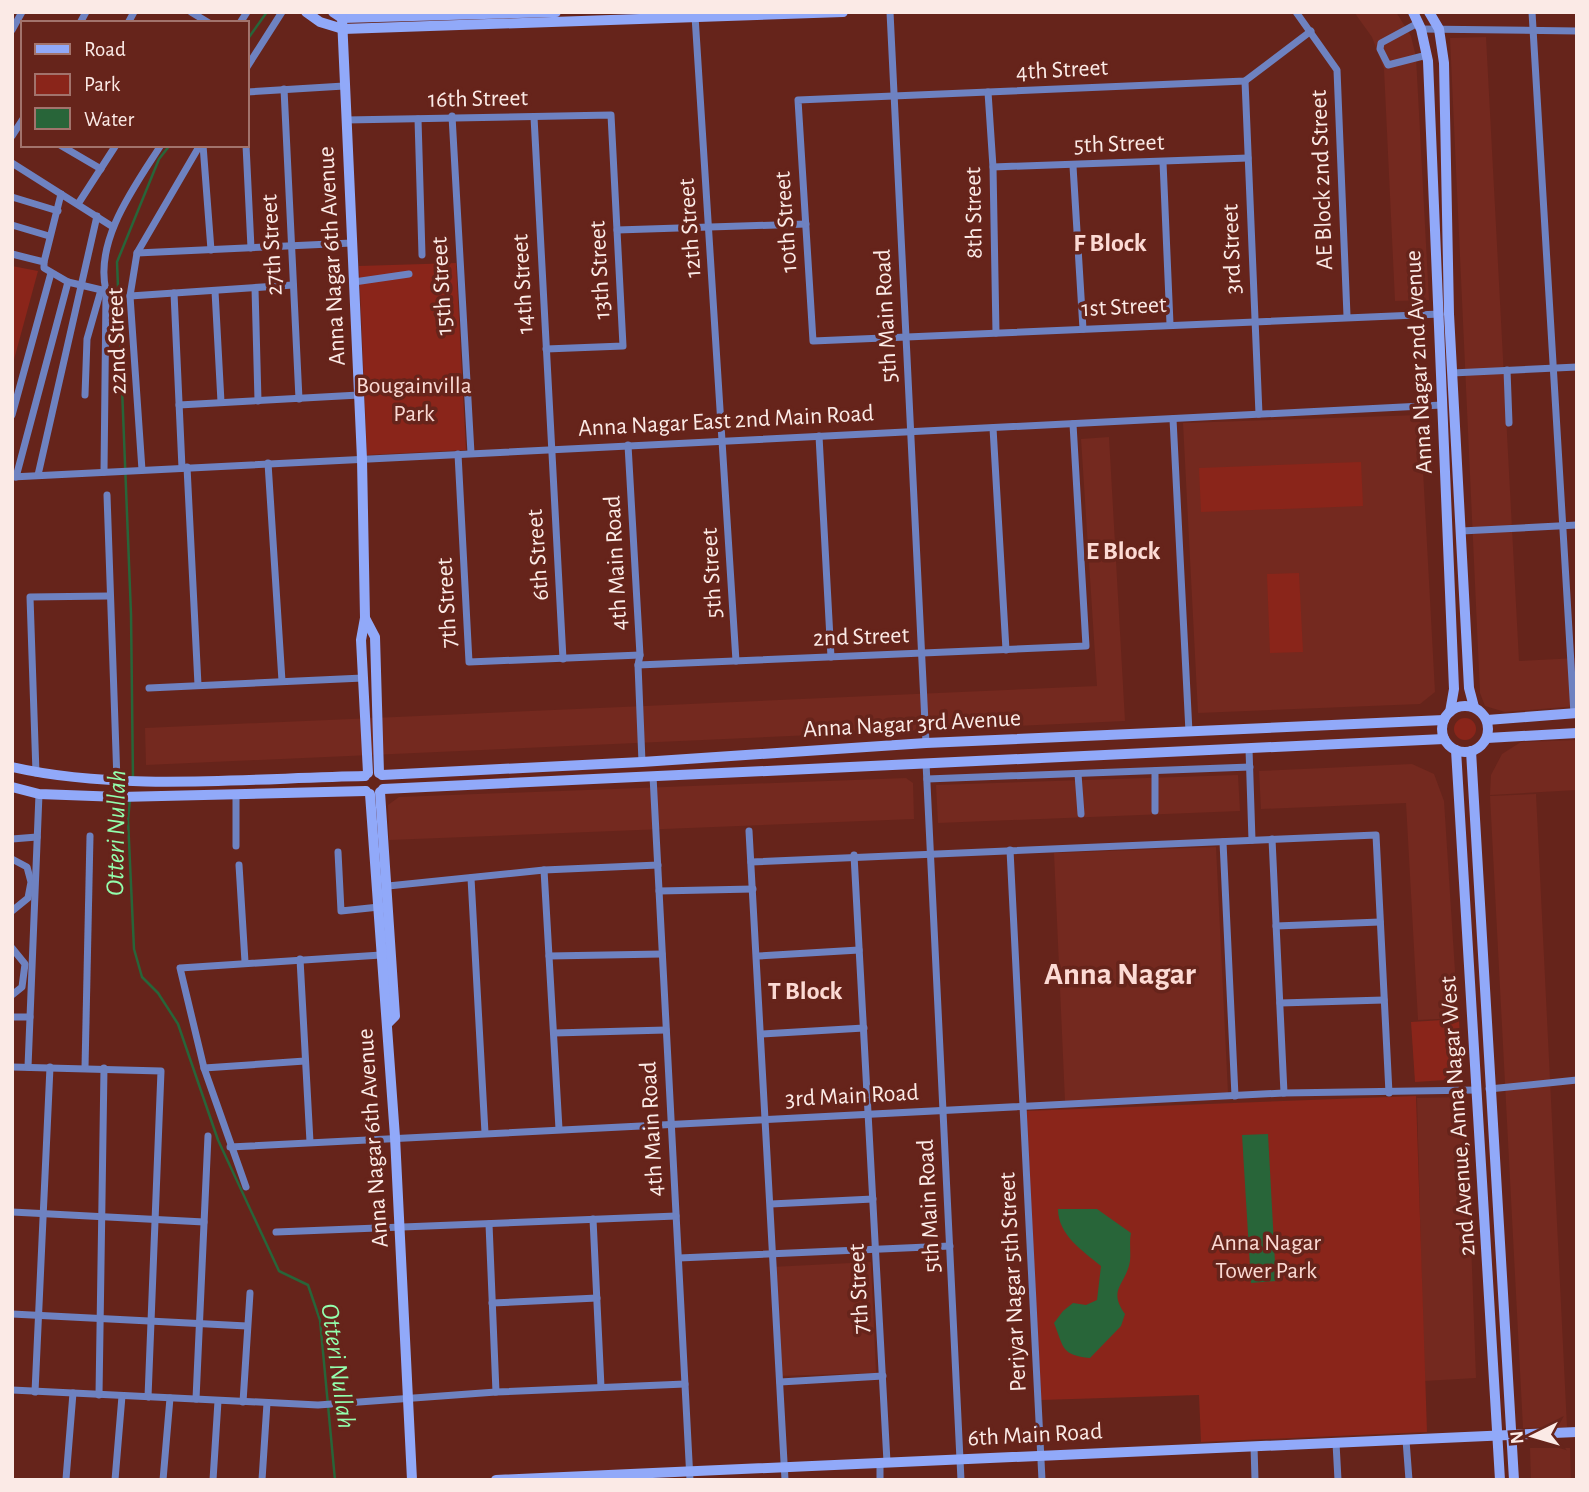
<svg xmlns="http://www.w3.org/2000/svg" width="1589" height="1492" viewBox="0 0 1589 1492" font-family="'Alegreya Sans',sans-serif">
<rect width="100%" height="100%" fill="#66241b"/>
<!-- built -->
<g fill="#74291f">
<path d="M1354 12H1396L1411 36 1416 57 1429 300 1395 301 1384 69 1372 37Z"/>
<path d="M1486 37 1519 661 1577 658V706L1505 712 1485 706 1480 693 1450 38Z"/>
<path d="M1420 415 1435 692 1420 704 1198 713 1183 423Z"/>
<path d="M1109 437 1125 721 146 765 145 728 1097 686 1081 439Z"/>
<path d="M1577 740V790L1490 795 1491 775 1502 754 1521 742Z"/>
<path d="M1412 764 1434 774 1444 801 1458 1018 1418 1020 1406 803 1261 809 1259 771Z"/>
<path d="M1238 775 1240 811 938 823 936 785Z"/>
<path d="M906 778 913 783 914 819 389 840 388 805 399 797Z"/>
<path d="M1536 794 1567 1427 1523 1428 1490 796Z"/>
<path d="M1216 847 1228 1093 1065 1101 1054 853Z"/>
<path d="M1461 1097 1466 1105 1476 1378 1424 1381 1417 1098Z"/>
<path d="M871 1262 876 1373 777 1376 771 1267Z"/>
<path d="M1530 1448H1570L1571 1480H1531Z"/>
</g>
<!-- green -->
<g fill="#8a251a">
<path d="M456 263 466 450 367 455 359 266Z"/>
<path d="M12 266 38 271 12 367Z"/>
<path d="M1361 462 1363 506 1201 512 1199 468Z"/>
<path d="M1299 573 1303 652 1270 653 1267 574Z"/>
<circle cx="1465" cy="729" r="11"/>
<path d="M1459 1019 1462 1079 1415 1082 1411 1022Z"/>
<path d="M1416 1096 1427 1432 1201 1442 1199 1395 1041 1400 1026 1111Z"/>
</g>
<!-- water -->
<g fill="#286539">
<path d="M1268 1134 1276 1281 1251 1283 1242 1135Z"/>
<path d="M1058 1209H1097L1131 1233C1129 1243 1131 1251 1130 1261 1126 1285 1107 1289 1125 1314L1121 1326 1090 1358C1061 1355 1064 1348 1054 1323L1063 1311 1073 1303 1086 1305 1097 1300 1101 1266C1083 1251 1058 1235 1058 1209Z"/>
</g>
<g fill="none" stroke-linecap="round" stroke-linejoin="round">
<!-- stream -->
<g stroke="#286539" stroke-width="2.5">
<path d="M247 40 267 12"/>
<path d="M133 779 131 614 117 262 159 159 170 145"/>
<path d="M130 799 128 820 134 949 142 977 158 993 178 1024 218 1140 279 1271 308 1285 320 1320 335 1480"/>
</g>
<!-- street -->
<g stroke="#6e82c1" stroke-width="7">
<path d="M191 12 209 23"/>
<path d="M890 12 926 743"/>
<path d="M1296 12 1337 70 1347 316"/>
<path d="M1532 12 1574 714"/>
<path d="M695 16 736 661"/>
<path d="M80 23 86 12"/>
<path d="M128 23 134 12"/>
<path d="M240 23 247 12"/>
<path d="M1418 23 1381 43 1380 49 1388 65 1427 55"/>
<path d="M1421 29 1577 31"/>
<path d="M12 30 22 12"/>
<path d="M1311 31 1245 81 798 100 813 341 1440 314"/>
<path d="M247 67 282 12"/>
<path d="M1245 81 1259 414"/>
<path d="M284 89 299 399"/>
<path d="M247 92 344 86"/>
<path d="M988 92 993 167 996 333"/>
<path d="M452 116 471 453"/>
<path d="M534 117 563 659"/>
<path d="M418 119 422 255"/>
<path d="M346 120 611 115 623 346 546 349"/>
<path d="M12 136 23 119"/>
<path d="M60 145 101 169"/>
<path d="M203 145 211 250"/>
<path d="M246 145 251 248"/>
<path d="M1163 162 1170 324"/>
<path d="M12 163 113 227"/>
<path d="M1073 166 1083 329"/>
<path d="M993 167 1248 158"/>
<path d="M12 197 58 211"/>
<path d="M78 204 116 145"/>
<path d="M12 225 49 236"/>
<path d="M617 230 806 224"/>
<path d="M137 253 352 243"/>
<path d="M12 254 44 262V268L68 282 106 291"/>
<path d="M44 262 61 194"/>
<path d="M354 282 409 274"/>
<path d="M255 288 258 401"/>
<path d="M215 291 221 402"/>
<path d="M174 293 182 468"/>
<path d="M130 296 293 285"/>
<path d="M1507 370 1509 423"/>
<path d="M1452 373 1577 367"/>
<path d="M85 395 87 339 101 290"/>
<path d="M179 405 359 395"/>
<path d="M12 415 51 273"/>
<path d="M1173 419 1189 732"/>
<path d="M993 428 1006 650"/>
<path d="M819 436 831 657"/>
<path d="M628 445 640 655 638 665 642 762"/>
<path d="M458 454 469 662 640 655"/>
<path d="M268 463 282 681"/>
<path d="M187 467 198 685"/>
<path d="M142 470 130 296 137 253 200 145"/>
<path d="M104 472 106 291C94 240 135 186 161 145"/>
<path d="M38 475 97 216"/>
<path d="M12 477 1442 405"/>
<path d="M16 477 68 282"/>
<path d="M107 495 117 781"/>
<path d="M1461 531 1577 525"/>
<path d="M638 665 1086 646 1073 424"/>
<path d="M149 688 363 678"/>
<path d="M1249 749 1252 840"/>
<path d="M926 763 961 1480"/>
<path d="M1155 771V811"/>
<path d="M36 773 30 597 108 596"/>
<path d="M1078 774 1081 814"/>
<path d="M653 776 690 1480"/>
<path d="M927 779 1250 767"/>
<path d="M236 794V846"/>
<path d="M749 831 785 1480"/>
<path d="M12 839 37 837"/>
<path d="M1272 839 1284 1093"/>
<path d="M1223 842 1235 1096"/>
<path d="M1010 850 1042 1480"/>
<path d="M338 852 341 911 379 907"/>
<path d="M854 855 887 1462"/>
<path d="M12 859 27 867 31 882 28 898 12 911"/>
<path d="M751 862 1376 835 1389 1093"/>
<path d="M239 865 245 962"/>
<path d="M544 870 559 1129"/>
<path d="M471 878 485 1133"/>
<path d="M388 886 544 870 658 865"/>
<path d="M659 891 753 889"/>
<path d="M1276 926 1380 922"/>
<path d="M12 948 25 964 22 987 12 995"/>
<path d="M549 956 662 954"/>
<path d="M758 956 859 950"/>
<path d="M300 959 310 1142"/>
<path d="M1280 1003 1384 1000"/>
<path d="M12 1017H30"/>
<path d="M554 1033 666 1030"/>
<path d="M762 1034 864 1028"/>
<path d="M12 1067 161 1071 148 1397"/>
<path d="M28 1067 39 794"/>
<path d="M85 1068 90 836"/>
<path d="M204 1068 305 1061"/>
<path d="M1489 1089 1577 1080"/>
<path d="M230 1147 1284 1093 1477 1090"/>
<path d="M246 1187 204 1068 180 968 381 955"/>
<path d="M771 1204 873 1199"/>
<path d="M12 1212 204 1222"/>
<path d="M593 1219 601 1387"/>
<path d="M489 1224 496 1392"/>
<path d="M276 1232 676 1216"/>
<path d="M679 1258 950 1246"/>
<path d="M492 1303 597 1298"/>
<path d="M12 1314 247 1326"/>
<path d="M780 1382 883 1376"/>
<path d="M12 1390 318 1405 496 1392 685 1384"/>
<path d="M35 1392 50 1067"/>
<path d="M99 1395 104 1068"/>
<path d="M196 1399 208 1136"/>
<path d="M243 1402 250 1293"/>
<path d="M1406 1440 1409 1480"/>
<path d="M1336 1443 1338 1480"/>
<path d="M1254 1446 1255 1480"/>
<path d="M880 1463V1480"/>
<path d="M66 1479 73 1393"/>
<path d="M115 1480 122 1396"/>
<path d="M163 1480 170 1398"/>
<path d="M213 1480 218 1401"/>
<path d="M262 1480 267 1403"/>
</g>
<!-- secondary -->
<g stroke="#91a9f9" stroke-width="10">
<path d="M306 12 320 22 343 29 843 12"/>
<path d="M333 12 342 18 556 12"/>
<path d="M1413 12 1421 29 1428 61 1454 689 1450 712"/>
<path d="M1429 12 1439 29 1444 63 1449 314 1469 688 1474 707"/>
<path d="M342 18 362 459 365 618 361 640 368 773"/>
<path d="M365 618 375 637 379 773"/>
<circle cx="1465" cy="729" r="23"/>
<path d="M1487 720 1577 713"/>
<path d="M1487 738 1577 733"/>
<path d="M1456 750 1500 1480"/>
<path d="M1471 751 1514 1480"/>
<path d="M12 767C121 792 252 778 365 776"/>
<path d="M382 775 642 762 926 743 1444 720"/>
<path d="M12 787 39 794 120 797 366 791"/>
<path d="M383 789 1444 739"/>
<path d="M380 792 395 1016 388 1023"/>
<path d="M370 794 395 1137 412 1480"/>
<path d="M496 1480 1577 1432"/>
</g>
</g>
<g text-anchor="middle" dominant-baseline="central" stroke-width="7" stroke-linejoin="round" paint-order="stroke">
<!-- street labels -->
<g font-size="24" fill="#fbeae6" stroke="#66241b">
<text transform="translate(1062 70) rotate(-3)">4th Street</text>
<text transform="translate(478 99) rotate(-1)">16th Street</text>
<text transform="translate(1119 144) rotate(-2)">5th Street</text>
<text transform="translate(1322 180) rotate(-92)">AE Block 2nd Street</text>
<text transform="translate(974 213) rotate(-91)">8th Street</text>
<text transform="translate(786 222) rotate(-94)">10th Street</text>
<text transform="translate(690 228) rotate(-94)">12th Street</text>
<text transform="translate(272 245) rotate(-93)">27th Street</text>
<text transform="translate(1232 249) rotate(-92)">3rd Street</text>
<text transform="translate(332 256) rotate(-93)">Anna Nagar 6th Avenue</text>
<text transform="translate(600 270) rotate(-93)">13th Street</text>
<text transform="translate(523 284) rotate(-93)">14th Street</text>
<text transform="translate(442 286) rotate(-93)">15th Street</text>
<text transform="translate(1124 307) rotate(-3)">1st Street</text>
<text transform="translate(886 316) rotate(-93)">5th Main Road</text>
<text transform="translate(117 341) rotate(-92)">22nd Street</text>
<text transform="translate(1419 362) rotate(-93)">Anna Nagar 2nd Avenue</text>
<text transform="translate(726 421) rotate(-3)">Anna Nagar East 2nd Main Road</text>
<text transform="translate(538 555) rotate(-94)">6th Street</text>
<text transform="translate(616 563) rotate(-93)">4th Main Road</text>
<text transform="translate(712 573) rotate(-93)">5th Street</text>
<text transform="translate(447 603) rotate(-93)">7th Street</text>
<text transform="translate(861 637) rotate(-2)">2nd Street</text>
<text transform="translate(912 724) rotate(-3)">Anna Nagar 3rd Avenue</text>
<text transform="translate(852 1096) rotate(-3)">3rd Main Road</text>
<text transform="translate(1458 1116) rotate(-94)">2nd Avenue, Anna Nagar West</text>
<text transform="translate(652 1129) rotate(-93)">4th Main Road</text>
<text transform="translate(373 1138) rotate(-94)">Anna Nagar 6th Avenue</text>
<text transform="translate(929 1206) rotate(-93)">5th Main Road</text>
<text transform="translate(1013 1282) rotate(-93)">Periyar Nagar 5th Street</text>
<text transform="translate(859 1289) rotate(-93)">7th Street</text>
<text transform="translate(1035 1435) rotate(-3)">6th Main Road</text>
</g>
<!-- park labels -->
<g font-size="24" fill="#fad9d3" stroke="#66241b">
<text x="414" y="386">Bougainvilla<tspan x="414" dy="28">Park</tspan></text>
<text x="1266" y="1243">Anna Nagar<tspan x="1266" dy="28">Tower Park</tspan></text>
</g>
<!-- neighbourhood labels -->
<g font-size="26" font-weight="bold" fill="#fcdad4" stroke="#66241b">
<text x="1110" y="243">F Block</text>
<text x="1123" y="551">E Block</text>
<text x="805" y="991">T Block</text>
</g>
<!-- water labels -->
<g font-size="26" font-style="italic" fill="#93ffad" stroke="#66241b">
<text transform="translate(116 833) rotate(-89)">Otteri Nullah</text>
<text transform="translate(338 1366) rotate(82)">Otteri Nullah</text>
</g>
<!-- district labels -->
<g font-size="32" font-weight="bold" fill="#fcdad4" stroke="#66241b">
<text x="1120" y="974">Anna Nagar</text>
</g>
</g>
<!-- border -->
<rect width="1589" height="1492" fill="none" stroke="#fbeae6" stroke-width="28"/>
<!-- legend -->
<rect x="21" y="21" width="228" height="126" fill="#66241b" stroke="#a2736c" stroke-width="2"/>
<rect x="35" y="44" width="35" height="10" fill="#91a9f9" stroke="#a2736c" stroke-width="2"/>
<text x="84" y="56" font-size="21" fill="#fbeae6">Road</text>
<rect x="35" y="74" width="35" height="21" fill="#8a251a" stroke="#a2736c" stroke-width="2"/>
<text x="84" y="91" font-size="21" fill="#fbeae6">Park</text>
<rect x="35" y="108" width="35" height="21" fill="#286539" stroke="#a2736c" stroke-width="2"/>
<text x="84" y="126" font-size="21" fill="#fbeae6">Water</text>
<!-- north arrow -->
<g transform="translate(1533 1436) rotate(265)" stroke="#66241b" stroke-width="5" paint-order="stroke">
<path d="M0-5L12 26L0 18L-12 26Z" fill="#fbeae6"/>
<text y="-10" font-size="19" font-weight="bold" text-anchor="middle" fill="#fbeae6">N</text>
</g>
</svg>
